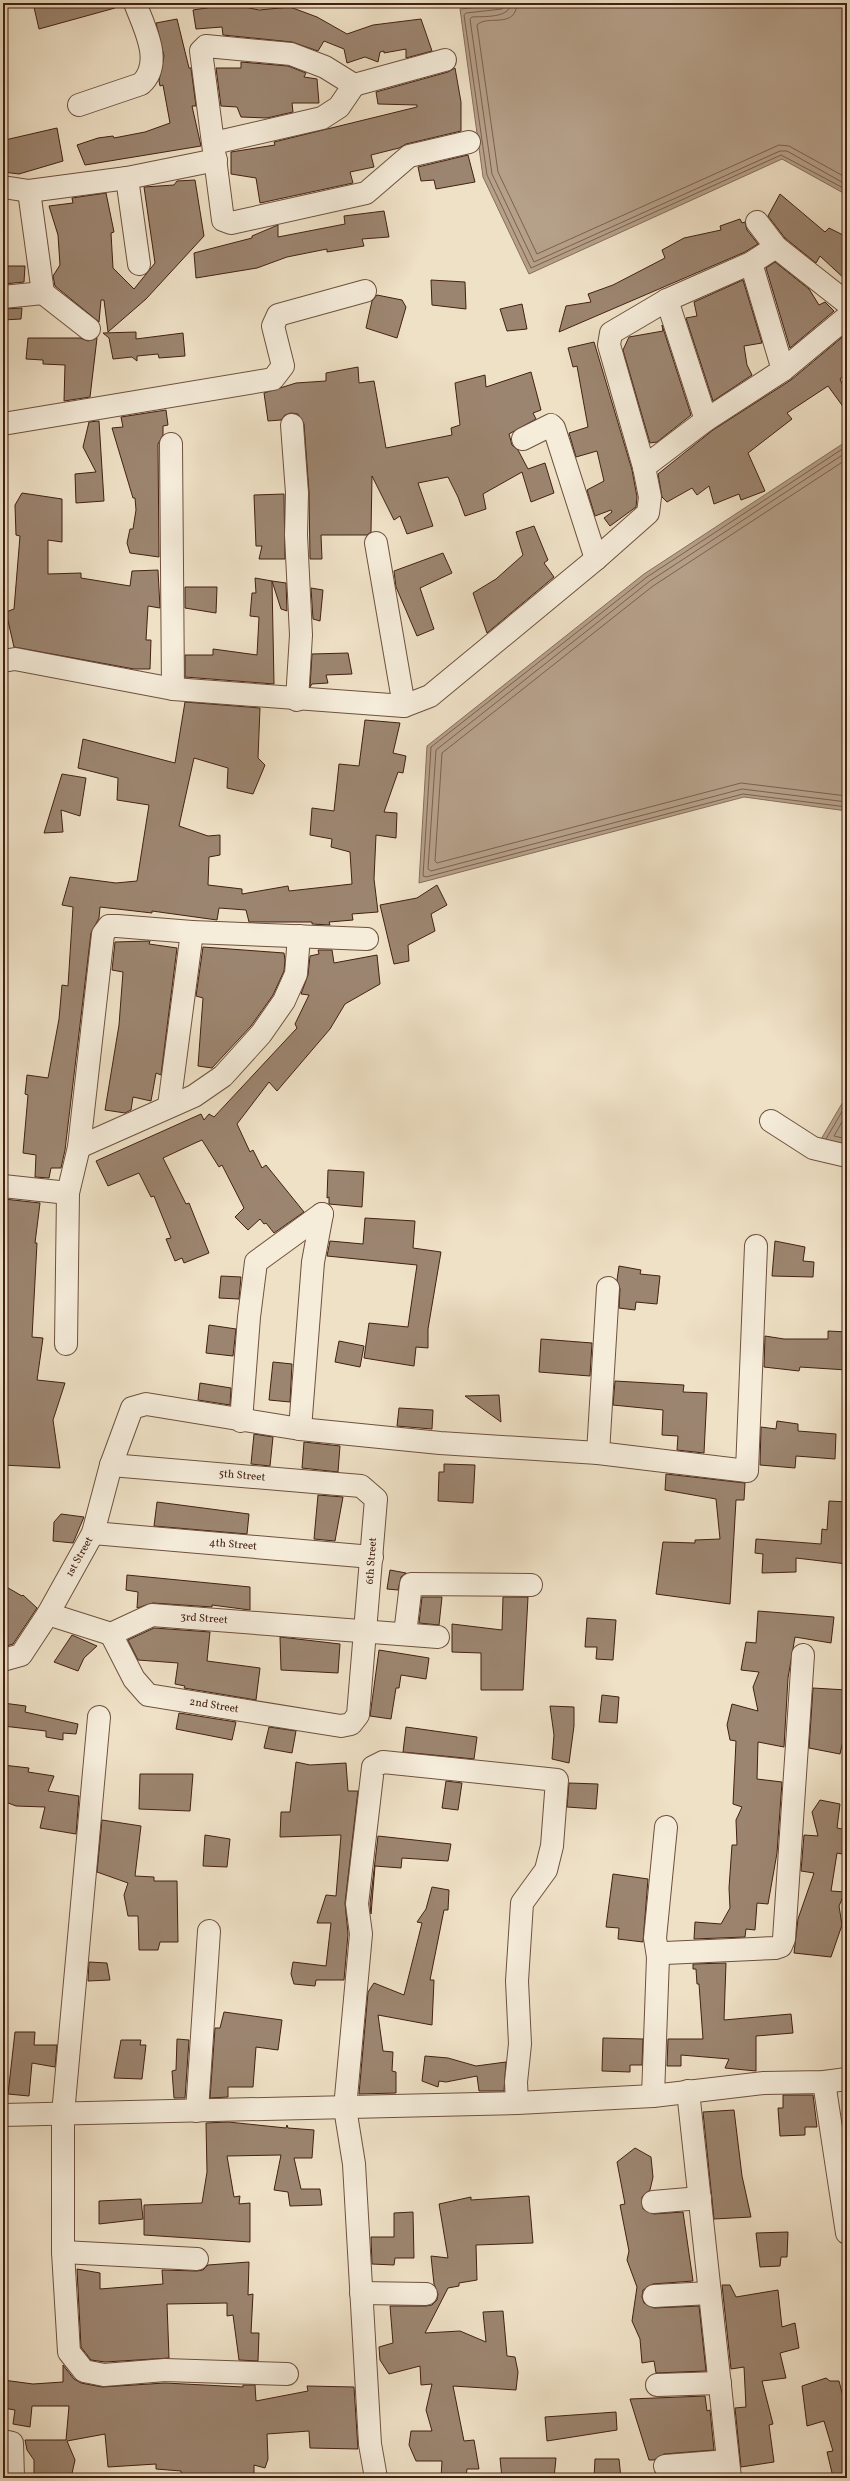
<svg xmlns="http://www.w3.org/2000/svg" width="850" height="2481" viewBox="0 0 850 2481" font-family="Vollkorn,serif">
<rect width="100%" height="100%" fill="#efe1c6"/>
<filter id="stains"><feTurbulence type="fractalNoise" baseFrequency=".005" numOctaves="4"/><feColorMatrix values="0 0 0 0 .2 0 0 0 0 .09 0 0 0 0 .02 0 0 0 .5 -.17"/></filter>
<radialGradient id="worn" r=".72"><stop offset=".6" stop-color="#630" stop-opacity="0"/><stop offset="1" stop-color="#630" stop-opacity=".3"/></radialGradient>
<!-- water -->
<g fill="#b5a089" stroke="#876d59">
<path d="M520 3H847V195L782 159 529 274 483 177 460 9Z"/>
<path d="M847 441V811L744 797 419 883 427 746 644 574Z"/>
<path d="M847 1095V1148L817 1146Z"/>
</g>
<g fill="none" stroke-linecap="round" stroke-linejoin="round">
<!-- shore -->
<g stroke="#7c604e" stroke-width="1">
<path d="M506 3 502 9 466 13 464 15 487 175 531 268 781 155 847 190"/>
<path d="M511 3C510 19 483 16 472 17L470 19 492 174 534 262 780 151H787L847 185"/>
<path d="M517 3C516 30 487 14 477 25L498 172 537 254 779 145 789 146 847 178"/>
<path d="M847 446 647 577 431 747 423 876 426 877 743 794 847 807"/>
<path d="M847 452 650 581 436 750 428 869 431 871 742 789 847 802"/>
<path d="M847 459 653 586 442 753 435 861 437 863 741 783 847 796"/>
<path d="M847 1113 834 1136 847 1139"/>
<path d="M826 1139 847 1103"/>
</g>
</g>
<!-- building -->
<g fill="#9c8570" stroke="#432112">
<path d="M33 3H114L115 8 39 29Z"/>
<path d="M239 3 240 6 259 10 290 7 317 17 347 34 373 25 421 19 432 51 406 58V49L384 53V51L380 52 378 62 365 57 347 63 344 49 324 41 318 51 292 42 223 35 222 27 196 29 193 10Z"/>
<path d="M177 19 189 68H191L196 106H192L201 146 85 165 77 145 98 138 113 136 114 138 145 132 170 123 163 85 160 86 159 81 164 56 156 23Z"/>
<path d="M241 62 288 66 306 73 304 77 317 79 319 103H292L293 112 267 118 241 117 237 107 221 106 216 68H241Z"/>
<path d="M455 68 461 102V131L406 144 399 148 371 155 374 167 350 172 353 183 260 203 256 178 231 174V152L275 145 274 142 417 107V105L378 104 376 92 448 72Z"/>
<path d="M57 128 63 161 19 174 3 172 5 140Z"/>
<path d="M468 155 475 182 436 189 434 180 421 181 418 167Z"/>
<path d="M195 180 204 236 146 299 108 332 104 300H101L99 322 55 286 53 276 60 265 58 235 49 206 73 203 72 198 106 193 114 232 111 233 113 268 134 289 155 263 144 187 174 185 177 181Z"/>
<path d="M780 194 825 232 829 228 847 237V281L820 256 816 263 785 238 768 216Z"/>
<path d="M384 211 389 237 362 239 364 246 327 252V249L287 257 257 268 196 278 194 253 252 238V236L278 225V237L345 224 344 216Z"/>
<path d="M740 219 742 223 745 222 747 230 758 244 745 252 559 332 566 306 591 302 588 294 613 285 665 258 662 250 684 238 721 230 720 226Z"/>
<path d="M775 262 809 289 819 305 825 302 834 311 790 348 766 268Z"/>
<path d="M8 266H25L24 282 4 284Z"/>
<path d="M431 280 465 282 466 309 432 305Z"/>
<path d="M743 280 762 343 744 346 747 365 752 375 713 401 686 318 697 316 694 302Z"/>
<path d="M377 295 402 300 406 307 397 338 366 328 372 301Z"/>
<path d="M522 304 527 329 507 331 500 309Z"/>
<path d="M22 308 21 319 3 320V309Z"/>
<path d="M662 325 691 415 657 442 650 443 623 350 629 337 663 331Z"/>
<path d="M136 332V339L183 333 185 356 159 358 158 354 137 356V361L132 357 113 359 109 338 103 333Z"/>
<path d="M846 334 847 373 840 379 847 395V412L828 386 787 413 792 419 748 453 765 491 741 500 739 494 714 504 709 486 697 495 692 488 667 502 662 497 658 474 713 430 791 380Z"/>
<path d="M28 338H80L88 341 97 338 90 397 64 401 65 365 43 364V360L26 359Z"/>
<path d="M594 342 632 470 637 497 636 507 610 526 604 518 612 512 611 510 595 516 587 490 604 481 597 451 576 457 569 433 588 427 577 366 573 367 568 348Z"/>
<path d="M358 367 359 383 374 381 386 448 452 435 451 428 460 425 455 383 485 375 486 387 531 372 541 410 533 413 536 419 509 434 512 445 518 450 528 469 545 463 554 493 531 502 522 472 483 494 486 509 465 516 458 497 448 477 418 483 433 526 407 534 400 516 394 520 372 476 371 532 367 535H321L322 559H310L309 492 304 424 298 414 291 413 285 415 281 420 268 421 264 393 296 383 326 381V373Z"/>
<path d="M166 410 168 425 163 426V435L158 444 159 557 130 553 127 543 130 529H133L136 510 135 498H133L112 428 123 427 121 417Z"/>
<path d="M99 421 104 501 76 503 75 474 96 472 83 447 89 422Z"/>
<path d="M22 493 62 499V542L48 540V574L81 573V578L130 586 132 571 158 570 160 608 148 606 146 640H151L150 669H134L14 647 6 612 14 609 20 536 16 535 15 505Z"/>
<path d="M284 494 285 559H259L262 546H256L254 495Z"/>
<path d="M534 526 548 560 544 563 554 577 487 633 473 593 496 579 523 555 516 532Z"/>
<path d="M443 553 452 573 420 588 434 629 417 636 396 587 394 571Z"/>
<path d="M255 578 272 581 274 684 185 677V655H213V649L257 655 259 617 250 616 252 593H256Z"/>
<path d="M272 581 286 583 287 611 281 609Z"/>
<path d="M185 587H217L216 613 185 608Z"/>
<path d="M311 588 323 590 320 621 313 619Z"/>
<path d="M348 653 352 674 326 675 328 683 312 684 310 687 312 654Z"/>
<path d="M185 702 260 708 258 758 265 765 253 794 227 788 228 768 194 758 179 826 208 836 220 835V855L209 857 208 885 242 889V894L288 886 289 891 352 884 350 852 331 847 332 839 310 835 312 808 334 811 339 764 359 766 365 720 400 723 393 753 406 756 403 773 398 772 384 812 397 813 396 838 376 835 374 879 378 912 352 914 353 920 329 922 330 925 312 924V922H249L246 910 219 908 217 920 152 911V913L100 907 99 918 91 933 65 1150 61 1168H51L49 1178 35 1177 36 1155 23 1153 28 1095 25 1094 27 1075 48 1078 59 1019 62 985 68 986 73 907 62 905 70 877 116 883 137 881 149 805 117 800 118 778 78 768 83 739 175 763Z"/>
<path d="M62 774 86 778 80 816 61 810 63 832 44 833Z"/>
<path d="M437 885 447 905 431 914 435 931 408 945 409 961 394 964 380 905 417 898Z"/>
<path d="M150 941 149 944 177 948 161 1075 156 1073 151 1101 133 1097 131 1110 125 1113 105 1110 119 1025 123 972 112 970 115 942Z"/>
<path d="M203 947 284 953 285 960 284 971 273 995 251 1026 212 1068 198 1066 203 998 196 996Z"/>
<path d="M318 950H332L334 963 377 955 380 984 345 1004 330 1029 277 1091 269 1082 237 1124 250 1152 253 1150 262 1168 266 1165 304 1212 274 1233 266 1223 264 1224 260 1219 248 1230 235 1217 244 1208 222 1165 219 1167 202 1140 195 1143 163 1158 186 1204 189 1203 209 1253 184 1263 182 1258 175 1261 166 1239 171 1238 154 1196 151 1197 139 1173 108 1186 96 1161 201 1114 204 1120 209 1114 214 1117 297 1028 295 1024 309 995 301 994 308 975 310 956 319 954Z"/>
<path d="M328 1170 364 1172 362 1207 329 1204V1197L327 1198Z"/>
<path d="M4 1199 40 1203 35 1243H37L32 1337 43 1338 37 1380 65 1383 53 1420 60 1468 3 1465Z"/>
<path d="M365 1218 415 1221 413 1248 441 1252 428 1329V1348L416 1347 414 1366 364 1358 369 1323 408 1327 417 1265 327 1256 330 1241 363 1244Z"/>
<path d="M775 1241 805 1247 803 1261 814 1262 813 1277 772 1276Z"/>
<path d="M619 1266 641 1270 640 1274 660 1276 657 1304 636 1302 635 1310 619 1308 620 1289 617 1280Z"/>
<path d="M221 1276 241 1277 239 1299 219 1298Z"/>
<path d="M209 1325 236 1329 233 1356 206 1353Z"/>
<path d="M828 1331 847 1332V1370L800 1367 799 1371 764 1367 765 1336 784 1339H828Z"/>
<path d="M541 1339 592 1343 590 1376 539 1372Z"/>
<path d="M339 1341 364 1346 360 1367 335 1362Z"/>
<path d="M273 1362 292 1364 290 1402 269 1400Z"/>
<path d="M615 1381 684 1385 683 1392 707 1393 704 1453 677 1450 678 1436 662 1435 663 1410 613 1405Z"/>
<path d="M200 1383 231 1388 230 1405 198 1400Z"/>
<path d="M499 1395 501 1422 465 1396Z"/>
<path d="M399 1408 433 1410 432 1429 397 1426Z"/>
<path d="M777 1421 798 1424V1431L836 1434 835 1459 796 1456 795 1468 760 1465 761 1427 776 1429Z"/>
<path d="M254 1434 273 1437 270 1466 251 1464Z"/>
<path d="M304 1442 340 1446 338 1472 302 1468Z"/>
<path d="M444 1464 475 1465 473 1503 438 1501 439 1472H444Z"/>
<path d="M666 1474 745 1483 744 1500H736L730 1604 656 1594 663 1542 695 1543V1540L720 1539 716 1499 665 1490Z"/>
<path d="M318 1495 343 1497 335 1541 314 1539Z"/>
<path d="M829 1501 847 1502V1564L796 1558V1572L762 1573 763 1554 755 1553 756 1539 821 1544 822 1529 827 1530Z"/>
<path d="M157 1502 249 1514 247 1534 154 1526Z"/>
<path d="M61 1514 84 1517 73 1543 53 1541 54 1522Z"/>
<path d="M390 1570 406 1573 401 1577 398 1590 387 1589Z"/>
<path d="M127 1575 250 1587V1610L212 1605V1607L153 1603 137 1608 138 1592 126 1590Z"/>
<path d="M3 1585 22 1596 23 1595 37 1608 13 1644 3 1647Z"/>
<path d="M422 1597H442L439 1625 419 1623Z"/>
<path d="M503 1597H528L523 1690H481V1653L452 1652V1624L502 1630Z"/>
<path d="M758 1611 834 1617 831 1643 795 1637 788 1678 784 1747 758 1742 757 1779 782 1782 777 1853 768 1904 757 1903 755 1930 746 1929 745 1937 694 1939 695 1922 721 1924 730 1908 729 1888 732 1845H737L736 1820 742 1807 733 1804 736 1741 730 1740 727 1725 732 1704 758 1711 753 1687 759 1672 741 1670 746 1642 756 1643Z"/>
<path d="M587 1618 616 1620 613 1660 596 1659 597 1647H585Z"/>
<path d="M154 1628 210 1632 207 1661 260 1668 256 1700 184 1688 185 1686 175 1684 178 1663 138 1660 128 1640Z"/>
<path d="M72 1635 97 1646 84 1658 78 1671 54 1662Z"/>
<path d="M280 1637 340 1644 338 1673 281 1670Z"/>
<path d="M379 1650 429 1658 426 1679 401 1675 399 1688H396L391 1719 370 1716Z"/>
<path d="M813 1688 847 1690 843 1721 847 1722 840 1754 809 1748Z"/>
<path d="M602 1695 619 1697 617 1723 599 1722Z"/>
<path d="M3 1703 26 1706 25 1712 78 1724 76 1734 63 1733V1740L46 1737V1731L3 1726Z"/>
<path d="M550 1706 574 1707V1726L569 1763 552 1759 554 1735Z"/>
<path d="M179 1713 236 1722 232 1740 176 1729Z"/>
<path d="M269 1727 296 1731 292 1753 264 1748Z"/>
<path d="M406 1727 477 1737 474 1759 403 1752Z"/>
<path d="M296 1762 310 1765 346 1763 348 1791H358L345 1903 348 1934 344 1980H316L315 1986 294 1984 291 1974 293 1962 326 1966 331 1923H317L326 1895 336 1896 341 1835 280 1837 281 1812H290Z"/>
<path d="M3 1765 29 1768 28 1772 54 1776 48 1791 79 1796 76 1834 40 1828 45 1807 16 1806 3 1801Z"/>
<path d="M140 1774H193L190 1811 139 1809Z"/>
<path d="M446 1781 462 1783 458 1810 442 1808Z"/>
<path d="M569 1783 598 1784 596 1809 567 1807Z"/>
<path d="M820 1800 840 1804 837 1828 847 1830V1855L837 1853 831 1891 845 1892 839 1906 842 1925 831 1957 794 1953 798 1919 814 1873 801 1871 804 1835 818 1836 812 1812Z"/>
<path d="M102 1820 141 1826 135 1876 154 1877V1881H177L178 1942H160L158 1950H139L138 1916H128L124 1895 128 1883 97 1872Z"/>
<path d="M205 1835 230 1839 227 1867 203 1866Z"/>
<path d="M378 1836 451 1844 448 1861 402 1858 401 1868 375 1866 371 1914 370 1904Z"/>
<path d="M613 1874 648 1879 643 1942 618 1939 619 1928 606 1927Z"/>
<path d="M432 1887 449 1890 448 1910H444L430 1980H434L432 2025 378 2015 383 2051 393 2052 392 2071 396 2072V2093L359 2094 368 1992 374 1983 404 1995 422 1923 417 1922 426 1909Z"/>
<path d="M89 1962 107 1963 110 1980 88 1981Z"/>
<path d="M726 1963 724 2020 791 2014 793 2033 756 2036V2071L725 2068 729 2059 681 2055V2066H667L668 2039H703L699 1984H697L696 1969H693V1964Z"/>
<path d="M224 2012 282 2020 278 2050 256 2047 253 2087H228V2097L210 2098 215 2028H220Z"/>
<path d="M15 2032H35L34 2045H57L55 2067 32 2063 29 2096 8 2094Z"/>
<path d="M603 2038 643 2039 642 2065H630V2072L602 2071Z"/>
<path d="M177 2039 189 2040 185 2098H174L172 2071 176 2070Z"/>
<path d="M121 2040H141L140 2045H146L142 2079 114 2078Z"/>
<path d="M425 2056 448 2058 476 2066 506 2062 504 2091H479L477 2076 446 2082 439 2081 438 2087 422 2081Z"/>
<path d="M783 2095H813L817 2127H805V2135L780 2136 778 2108H783Z"/>
<path d="M734 2110 742 2176 751 2217 714 2219 703 2112Z"/>
<path d="M228 2122 286 2128 287 2125 288 2128 314 2130 312 2158H294L301 2189H320L322 2205 290 2206 288 2192 274 2190 281 2155 227 2156 234 2197 240 2196 239 2204 250 2203V2242L144 2235V2205L202 2203 207 2172 206 2123Z"/>
<path d="M635 2148 651 2157 653 2177 650 2190 642 2197 643 2209 654 2214 683 2212 693 2281 653 2284 643 2290 642 2297 644 2303 654 2308 699 2306 706 2371 656 2373 654 2361 642 2363 640 2339 632 2321 637 2287 627 2260 629 2251 620 2205 625 2204 617 2162Z"/>
<path d="M529 2196 533 2243 476 2245 477 2280 459 2283V2286L448 2288 425 2333 460 2331 486 2342 483 2312 503 2311 507 2356 515 2357 518 2372 516 2390 453 2386 464 2441 474 2440 479 2469H467L466 2478H441L442 2461H416L409 2445 411 2431H432L426 2410 432 2384 421 2385 420 2366 389 2374 380 2360 379 2347 393 2343 390 2306H426L432 2305 437 2300 438 2294 434 2284 431 2256 448 2258 439 2204 471 2197V2200Z"/>
<path d="M141 2199 143 2219 99 2224V2201Z"/>
<path d="M413 2212 414 2258H395L394 2265 372 2264 371 2237H394V2213Z"/>
<path d="M788 2232 787 2257H781L780 2266 760 2267 756 2233Z"/>
<path d="M249 2262 248 2295 253 2294 251 2333H259L258 2361 239 2360 233 2315 227 2316V2303L167 2304 169 2358 105 2362 91 2360 81 2347 77 2269 100 2273V2289L163 2284 162 2270 197 2271 203 2270 208 2265Z"/>
<path d="M722 2285H730L736 2297 778 2290 782 2327 795 2323 799 2348 780 2353 786 2378 762 2381 773 2424 769 2425 774 2462 741 2467 735 2408 746 2407 744 2367 731 2369Z"/>
<path d="M63 2365 74 2379 81 2383 102 2387 165 2383 243 2387V2385H255L256 2401 308 2391 307 2386 354 2387 358 2449 310 2448 309 2431 267 2434 268 2459 265 2468 254 2465V2478H182L181 2471 156 2469V2464L108 2467 105 2434 67 2441 75 2460 71 2478H34V2460L27 2450 25 2440H66L69 2406H32L30 2427 13 2424 15 2410 3 2408V2380L33 2384 63 2382Z"/>
<path d="M826 2378 830 2381H839L847 2412V2478H842L841 2475 833 2477 827 2452 833 2451 824 2421 807 2426 802 2386Z"/>
<path d="M705 2396 707 2411 710 2410 714 2450 664 2454 654 2460H649L630 2399Z"/>
<path d="M616 2412 617 2430 547 2441 545 2417Z"/>
<path d="M500 2458H556L554 2478H502Z"/>
<path d="M595 2459H619L621 2478H594Z"/>
</g>
<g fill="none" stroke-linecap="round" stroke-linejoin="round">
<!-- minor casing -->
<g stroke="#6e513f" stroke-width="24">
<g id="minor">
<path d="M354 85 445 60"/>
<path d="M79 105 141 84C164 63 144 27 135 3"/>
<path d="M214 143 322 118 339 107 354 85 325 67 291 54 206 46 201 51 223 220 231 223 366 193 409 156 469 142"/>
<path d="M127 178 139 264"/>
<path d="M3 187 29 191 127 178 216 160"/>
<path d="M29 191 43 293 89 329"/>
<path d="M757 222 776 247 847 303"/>
<path d="M751 263 783 370"/>
<path d="M3 297 43 293"/>
<path d="M667 300 706 420"/>
<path d="M3 424 273 379 283 366 273 326 278 315 365 291"/>
<path d="M292 425 297 493 296 535 301 635 297 700"/>
<path d="M523 439 551 425 554 428 596 559"/>
<path d="M171 444 173 689"/>
<path d="M644 467 706 420 783 370 847 317"/>
<path d="M376 543 404 706"/>
<path d="M3 661 15 659 173 689 404 706 430 696 596 559 648 513 650 497 644 467 609 345 611 333 667 300 751 263 776 247"/>
<path d="M169 1106 192 932"/>
<path d="M771 1121 813 1148 847 1156"/>
<path d="M79 1147 194 1096 223 1076 261 1034 284 1001 296 974 299 936"/>
<path d="M3 1186 68 1193"/>
<path d="M66 1344 68 1193 79 1147 103 934 109 926H117L192 932 367 939"/>
<path d="M241 1421 249 1317 256 1262 322 1214"/>
<path d="M300 1429 313 1262 322 1214"/>
<path d="M598 1453 608 1288"/>
<path d="M93 1533 372 1557"/>
<path d="M48 1614 111 1634 152 1615 438 1637"/>
<path d="M111 1634 134 1679 148 1695 341 1726 351 1724 358 1715 376 1499 361 1486 111 1465"/>
<path d="M405 1634 411 1584 531 1585"/>
<path d="M3 1660 21 1655 48 1614 93 1533 111 1465 132 1408 146 1404 300 1429 440 1443 598 1453 747 1471 756 1246"/>
<path d="M99 1717 63 2114V2252L69 2352 84 2371 104 2375 165 2370 287 2374"/>
<path d="M658 1957 665 1953 775 1948 781 1946 784 1939 803 1655"/>
<path d="M824 2082 847 2233"/>
<path d="M688 2091 730 2478"/>
<path d="M653 2096 658 1957 655 1938 666 1827"/>
<path d="M197 2111 209 1931"/>
<path d="M3 2115 517 2103 653 2096 764 2083 824 2082 847 2079"/>
<path d="M653 2202 700 2198"/>
<path d="M63 2252 197 2259"/>
<path d="M361 2293 426 2294"/>
<path d="M654 2296 710 2293"/>
<path d="M657 2385 720 2383"/>
<path d="M3 2441 12 2443 13 2478"/>
<path d="M665 2466 728 2461"/>
<path d="M376 2478 370 2444 354 2164 345 2108 361 1934 357 1904 373 1767 383 1762 557 1780 552 1846 546 1870 522 1903 517 1981 520 2044 516 2082 517 2103"/>
</g>
</g>
<!-- minor -->
<use href="#minor" stroke="#f5ecda" stroke-width="22"/>
</g>
<g text-anchor="middle" dominant-baseline="central" stroke-width="3" stroke-linejoin="round" paint-order="stroke">
<!-- street labels -->
<g font-size="11" fill="#432112" stroke="#f5ecda">
<text transform="translate(242 1476) rotate(5)">5th Street</text>
<text transform="translate(233 1545) rotate(5)">4th Street</text>
<text transform="translate(80 1557) rotate(-61)">1st Street</text>
<text transform="translate(372 1561) rotate(-86)">6th Street</text>
<text transform="translate(204 1619) rotate(4)">3rd Street</text>
<text transform="translate(214 1706) rotate(9)">2nd Street</text>
</g>
</g>
<!-- margin -->
<rect width="850" height="2481" fill="none" stroke="#efe1c6" stroke-width="16"/>
<rect x="4" y="4" width="842" height="2473" fill="none" stroke="#432112" stroke-width="2"/>
<rect x="8" y="8" width="834" height="2465" fill="none" stroke="#432112"/>
<rect width="100%" height="100%" filter="url(#stains)"/>
<rect width="100%" height="100%" fill="url(#worn)"/>
</svg>
